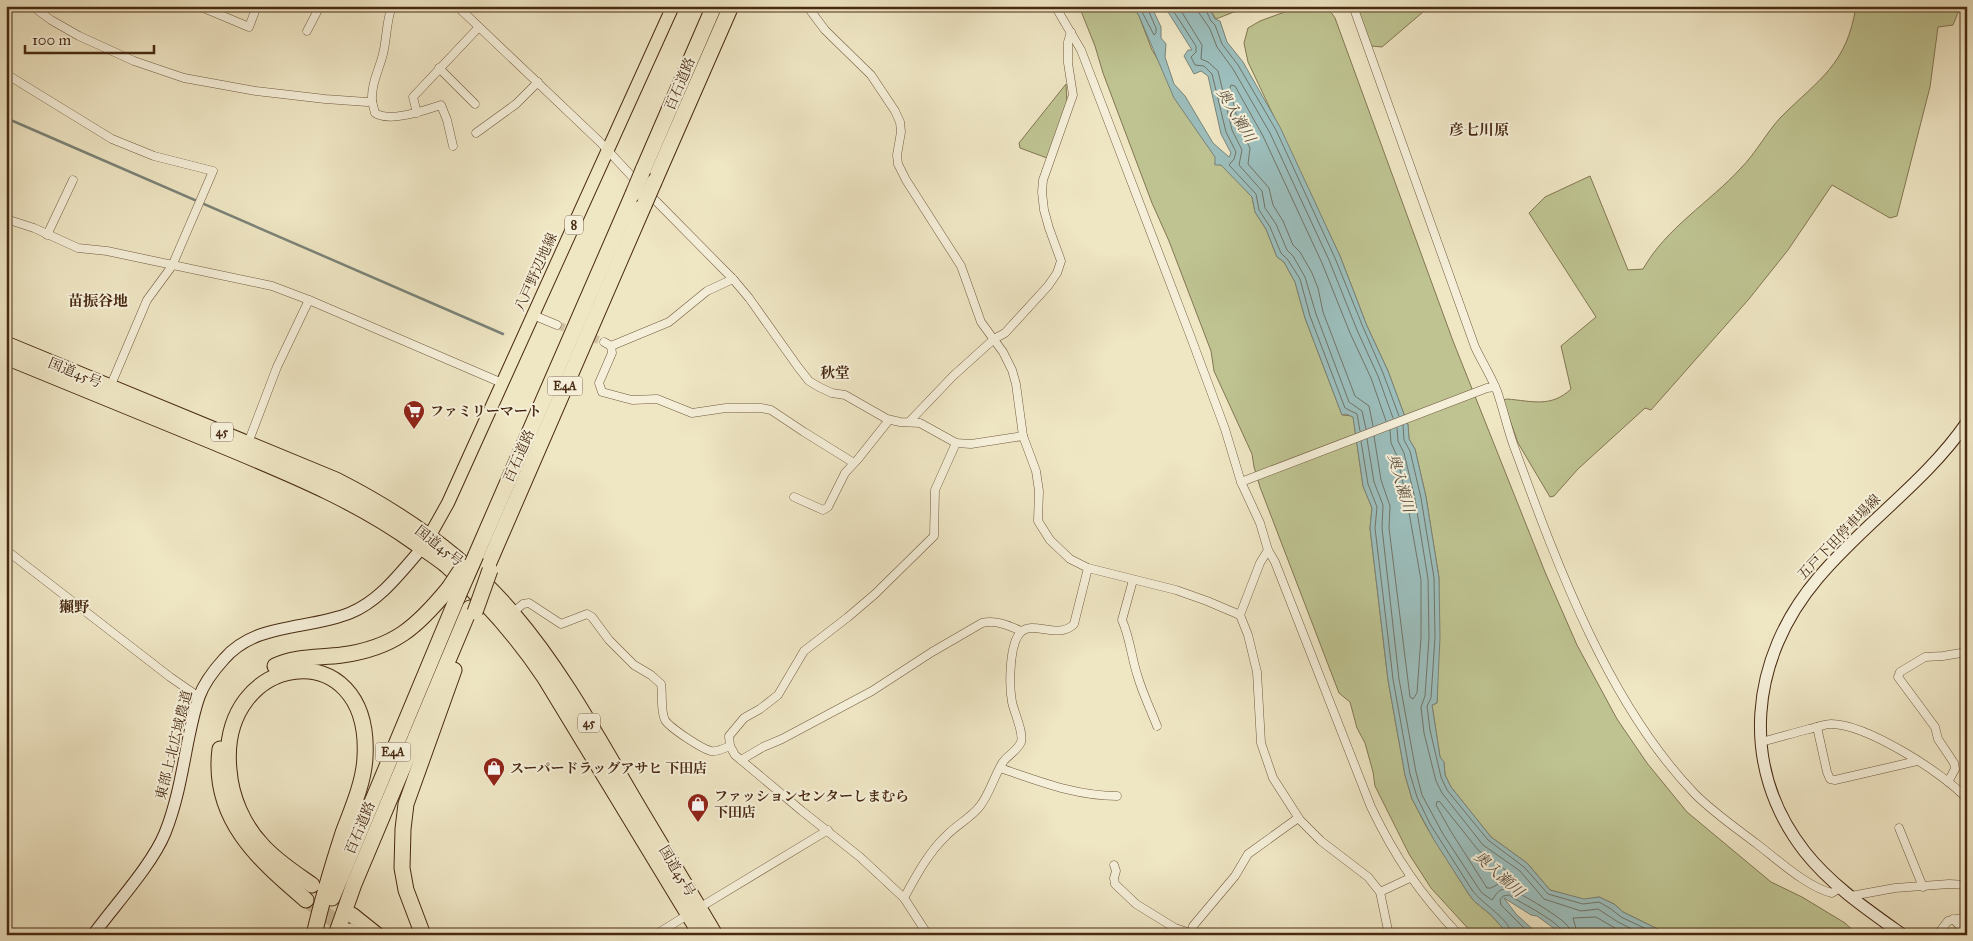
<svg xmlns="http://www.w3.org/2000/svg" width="1973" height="941" viewBox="0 0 1973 941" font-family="'IM FELL Great Primer','Noto Serif JP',serif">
<rect width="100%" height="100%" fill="#efe6c4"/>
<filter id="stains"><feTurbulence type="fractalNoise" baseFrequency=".004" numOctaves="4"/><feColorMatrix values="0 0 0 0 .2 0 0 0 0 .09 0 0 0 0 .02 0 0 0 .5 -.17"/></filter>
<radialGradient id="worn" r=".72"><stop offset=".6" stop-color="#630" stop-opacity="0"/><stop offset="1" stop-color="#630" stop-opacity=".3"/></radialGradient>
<!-- green -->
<g fill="#bec391" stroke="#837652">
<path d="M1079 6H1133L1139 16 1152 50 1216 157 1215 164 1221 165 1231 174 1252 197 1255 212 1266 229 1277 257 1284 262 1295 282 1305 318 1342 415 1353 416 1363 486 1372 508 1370 528 1388 680 1405 775 1412 799 1426 826 1468 893 1474 901 1491 915 1509 935H1474L1431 888 1409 854 1375 786 1373 772 1365 743 1357 728 1350 702 1339 693 1260 487 1254 467 1252 454 1214 371 1211 351 1169 241 1152 203 1103 73 1095 46Z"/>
<path d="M1208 6H1249L1216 19Z"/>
<path d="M1301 6C1318 6 1325 2 1335 18L1453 341 1545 572 1577 645 1617 719 1647 763 1687 812 1771 882 1802 897 1845 923 1858 935H1670L1623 912 1614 904 1599 897 1584 900 1550 890 1527 863 1491 837 1451 787 1445 775 1444 763 1440 757 1432 705 1437 703 1439 578 1426 497 1415 449 1409 439 1408 425 1388 371 1367 326 1340 256 1248 62 1244 43 1248 28 1260 21Z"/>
<path d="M1356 6H1430L1382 47 1371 46Z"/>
<path d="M1856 6H1958L1959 10 1953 25 1938 27 1930 87 1897 216 1890 218 1832 185 1788 250 1749 299 1651 410 1645 408 1578 469 1554 496 1550 497 1518 443 1503 400 1507 399C1532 401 1551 408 1571 389L1561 346 1596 317 1529 213 1545 197 1590 176 1628 270 1643 269C1667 227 1709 203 1741 168 1756 153 1766 133 1781 117 1819 79 1847 65 1856 6Z"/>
<path d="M1066 84 1067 104 1047 158 1020 148 1019 143Z"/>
</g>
<!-- water -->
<path fill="#9cbebc" stroke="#7a8378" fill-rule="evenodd" d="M1133 6H1208L1215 19 1220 21 1227 42 1243 62 1280 127 1340 256 1367 326 1388 371 1408 425 1409 439 1415 449 1426 497 1439 578 1440 637 1437 703 1432 705 1440 757 1444 762 1445 775 1451 787 1491 837 1527 863 1550 890 1584 899 1599 897 1614 904 1623 912 1670 935H1563L1537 916 1531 915 1504 898 1516 914 1539 935H1509L1491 915 1474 901 1468 893 1434 840 1412 799 1405 775 1388 680 1370 528 1372 508 1363 486 1353 417 1346 414 1342 415 1305 318 1295 282 1284 262 1277 257 1266 229 1255 212 1252 197 1221 165H1215V157L1174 98 1139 16ZM1158 8 1168 12 1192 50H1188L1184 56 1194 74 1201 71 1208 76 1221 134 1231 153 1229 157 1213 143 1185 96 1174 84 1165 57 1166 44 1161 38V27L1154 12Z"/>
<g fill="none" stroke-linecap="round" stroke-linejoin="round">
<!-- shore -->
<g stroke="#727467" stroke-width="1">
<path d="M1139 6 1154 35 1156 33V28L1149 12 1153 6"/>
<path d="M1167 6 1172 9 1196 46V52L1191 57 1195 65 1204 66 1212 74 1226 132 1236 152 1234 159 1229 165 1256 194 1259 210 1270 227 1281 253 1288 260 1300 279 1310 316 1345 408 1357 414 1360 431"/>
<path d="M1178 6 1202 45 1201 59 1208 62 1218 71 1232 130 1242 150 1239 165 1262 191 1265 208 1276 224 1287 250 1293 256 1305 277 1316 314 1349 402 1362 411 1366 429"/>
<path d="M1198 6 1199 13 1210 29 1217 47 1233 69 1270 133 1329 260 1357 330 1378 376 1393 418"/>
<path d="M1204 6 1211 21 1215 25 1222 44 1238 65 1276 130 1335 258 1363 327 1383 373 1399 416"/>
<path d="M1403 425 1404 440 1410 451 1421 498 1434 578 1435 637 1431 698 1427 706 1430 730 1441 777 1447 790 1488 840 1524 867 1548 894 1583 904 1599 902 1611 909 1621 917 1659 935"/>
<path d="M1373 426 1369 406 1355 396 1323 312 1318 288 1312 273 1300 252 1293 245 1283 221 1273 205 1269 188 1248 164 1250 148 1239 127 1230 88 1231 85 1235 86 1263 136 1322 263 1350 333 1371 378 1386 421"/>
<path d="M1397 428 1398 441 1404 453 1415 499 1428 579 1429 637 1425 696 1421 707 1424 733 1436 781 1442 793 1483 845 1520 871 1544 899 1581 911 1598 909 1618 922 1644 935"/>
<path d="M1374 436 1381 480 1390 506 1389 528 1410 697 1413 699 1417 693 1421 637V580L1407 501 1397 456 1391 443 1390 430"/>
<path d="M1367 439 1374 482 1383 505 1382 528 1399 679 1416 772 1422 795 1443 834 1477 886 1482 893 1492 900C1496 895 1498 889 1506 889 1516 889 1558 916 1566 924 1569 927 1570 930 1570 935"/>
<path d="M1361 441 1368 484 1377 507 1375 528 1393 679 1410 774 1417 797 1430 824 1472 890C1481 903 1510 919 1512 935"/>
<path d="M1440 802 1478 850 1515 877 1516 882H1502L1491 888H1487L1450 830 1436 805 1437 802Z"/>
<path d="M1531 935 1501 905 1500 900 1503 896 1509 895C1520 903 1562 922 1564 935"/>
<path d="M1578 935 1573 918 1596 917 1627 935"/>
</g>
<!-- stream -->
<path stroke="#7a8378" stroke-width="2.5" d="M6 118 503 334"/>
<!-- street-tunnel -->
<path stroke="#cec0a0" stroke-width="8" stroke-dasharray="8 4" stroke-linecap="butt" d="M557 325 604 342"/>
<!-- highway-tunnel -->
<path stroke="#cec0a0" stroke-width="15" stroke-dasharray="15 8" stroke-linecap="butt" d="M306 900 349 931"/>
<!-- street casing -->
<g stroke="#72593e" stroke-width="9">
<g id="street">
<path d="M32 6 51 20 79 36 134 61 184 78 256 91 325 99 367 102 372 101C371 84 379 70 383 54 387 38 386 22 392 6"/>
<path d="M199 6 249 27 257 6"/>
<path d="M457 6 600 142 638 183"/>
<path d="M807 6 825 30 871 75 895 111 900 122 901 132 897 155 898 164 906 180 961 266 981 322 1003 352 1012 370 1016 384 1023 436 1036 471 1039 491 1038 521 1050 540 1070 559 1088 568 1176 590 1207 601 1240 615 1248 635 1257 672 1261 743 1273 778 1300 820 1321 841 1368 877 1380 892 1389 935"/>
<path d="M1055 6 1081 50 1190 335 1225 429 1241 482 1260 523 1268 550 1275 562 1371 807C1395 857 1420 894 1459 935"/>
<path d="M1353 6 1475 347C1482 362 1491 376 1497 391 1504 411 1508 432 1516 452 1558 567 1609 705 1695 794 1714 813 1736 828 1757 844 1778 860 1807 887 1832 893L1841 887"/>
<path d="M307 31 320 6"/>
<path d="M439 68 475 104"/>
<path d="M6 74 112 139 154 156 213 171 172 266 147 300 110 387"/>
<path d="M372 101 375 113C390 123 425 110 441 105L447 120 453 146"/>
<path d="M417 113 413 97 479 27"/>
<path d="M476 133 516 104 538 82"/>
<path d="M648 193 733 279 749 298 798 367 809 381 819 387 832 393 845 395 887 419 900 422 920 423 956 443 971 444 1023 436"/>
<path d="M6 219 34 228 78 248 107 251 272 286 309 300 502 383"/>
<path d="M47 235 73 180"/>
<path d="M533 315 557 325"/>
<path d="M604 342 611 346 669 322 707 291 733 279"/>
<path d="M611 346 612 353 599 383 602 392 632 400 657 399 692 413 726 408H761L771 410 804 432 854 463"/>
<path d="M909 422 953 376 994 339 1005 333 1048 286 1057 273 1061 261 1049 228 1044 210 1042 192 1043 180 1073 95 1068 63V42L1071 32"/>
<path d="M248 443 277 367 309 300"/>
<path d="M1241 482 1487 388 1495 387"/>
<path d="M794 497 823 510 828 507 845 473 858 459 889 420"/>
<path d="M6 550 170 677 199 697"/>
<path d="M1133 580 1122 620C1130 638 1131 655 1137 674 1142 692 1150 708 1157 726"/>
<path d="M512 613 523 604 529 603 561 624 587 614 592 617 609 640 634 665 651 675 661 684C663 695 660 710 665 720 670 728 702 749 711 751 718 752 725 748 730 746"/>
<path d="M1240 615 1260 563 1268 550"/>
<path d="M1817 727 1827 772 1830 779 1835 780 1917 761"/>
<path d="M1761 742C1777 738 1793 733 1809 729 1816 728 1824 724 1831 724 1866 724 1944 773 1967 799"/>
<path d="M741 760 763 747 782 739 872 691 932 652 982 623C996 620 1008 625 1021 631"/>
<path d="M1000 768C1039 781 1075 796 1117 796"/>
<path d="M1948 782 1955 769 1954 763 1938 739 1935 727 1898 677 1900 672 1925 657 1943 656 1967 652"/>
<path d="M1899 828 1923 887"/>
<path d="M1114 865 1116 871 1114 878 1115 884 1136 904 1175 928 1193 934"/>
<path d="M1380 892 1410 878"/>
<path d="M1851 896 1895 888 1949 884 1967 885"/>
<path d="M904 898C916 876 928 853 946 836 956 825 971 818 980 806 990 793 994 776 1003 762 1007 756 1018 750 1021 742 1024 733 1014 712 1012 702 1009 686 1009 643 1021 632 1033 620 1059 640 1074 624L1088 568"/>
<path d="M699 908 828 830"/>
<path d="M1953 919 1967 933"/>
<path d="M655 935 689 914"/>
<path d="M928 935 904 898 860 857 802 811 735 755 730 746 729 736 744 718 760 709 778 695 804 651 848 617 875 594 934 536 935 490 956 443"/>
<path d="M1193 935V926L1235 876 1248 854 1298 818"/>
<path d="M1937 935 1948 921 1967 917"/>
</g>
</g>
<!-- secondary casing -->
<g stroke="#482a12" stroke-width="13">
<g id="secondary">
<path d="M93 935C114 906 152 865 165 833 177 803 182 772 188 741 191 727 194 711 199 697 204 683 214 670 224 659 256 622 308 630 350 613 380 601 401 572 422 548"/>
<path d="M1903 935C1868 910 1831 885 1805 852 1738 766 1750 658 1818 578 1864 523 1926 482 1967 422"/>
</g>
</g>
<!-- primary casing -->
<g stroke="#482a12" stroke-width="14">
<path id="primary" d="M425 544 448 503 673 6"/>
</g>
<!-- highway casing -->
<g stroke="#482a12" stroke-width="17">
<g id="highway">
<path d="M643 170 714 6"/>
<path d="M654 182 731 6"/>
<path d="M6 344 336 480C401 513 465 557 513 614 561 670 596 735 633 798 660 844 688 889 715 935"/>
<path d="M6 357C76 385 146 414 216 443 285 472 354 499 415 543 425 550 436 557 446 565 484 599 517 636 545 678L701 935"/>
<path d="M476 555 633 194"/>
<path d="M487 567 644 205"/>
<path d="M275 666C296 656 319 658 342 655 394 648 417 627 449 588"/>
<path d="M220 749C211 818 259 860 306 900"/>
<path d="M312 885C295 873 276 861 262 845 243 825 231 797 229 770 217 651 372 630 365 757 364 782 352 809 343 833 332 867 322 900 314 935"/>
<path d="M332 898 458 596"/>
<path d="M352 915 377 935"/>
<path d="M349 931 354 935"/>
<path d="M336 935 354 884 470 608"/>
<path d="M423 935 406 890 402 868 403 829 406 804 454 670"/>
</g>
</g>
<!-- street -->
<use href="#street" stroke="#f5efd9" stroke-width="8"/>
<!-- secondary -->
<use href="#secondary" stroke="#f5efd9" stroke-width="11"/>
<!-- primary -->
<use href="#primary" stroke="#efe6c4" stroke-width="12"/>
<!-- highway -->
<use href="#highway" stroke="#efe6c4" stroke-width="15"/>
<!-- highway-bridge casing -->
<g stroke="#482a12" stroke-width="17" stroke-linecap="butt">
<g id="highway-bridge">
<path d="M633 194 643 170"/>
<path d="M644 205 654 182"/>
<path d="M449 588 463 567"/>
<path d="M458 596 476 555"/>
<path d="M475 612 490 570"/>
</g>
</g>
<!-- highway-bridge -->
<use href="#highway-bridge" stroke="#efe6c4" stroke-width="15"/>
</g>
<!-- icons -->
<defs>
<g id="supermarket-pin" transform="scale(1.125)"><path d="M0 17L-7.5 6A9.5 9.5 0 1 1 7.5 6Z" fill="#8f2418" stroke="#f5efd9"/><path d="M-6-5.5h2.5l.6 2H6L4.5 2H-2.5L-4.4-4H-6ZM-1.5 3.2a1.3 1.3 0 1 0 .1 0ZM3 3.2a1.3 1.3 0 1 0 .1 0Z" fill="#fff"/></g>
<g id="shop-pin" transform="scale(1.125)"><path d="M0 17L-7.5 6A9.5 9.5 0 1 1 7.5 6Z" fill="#8f2418" stroke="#f5efd9"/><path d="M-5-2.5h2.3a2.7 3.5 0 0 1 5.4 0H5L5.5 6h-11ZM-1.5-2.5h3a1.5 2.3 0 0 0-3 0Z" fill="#fff"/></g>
</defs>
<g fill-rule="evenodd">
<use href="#supermarket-pin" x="414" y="411"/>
<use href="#shop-pin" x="494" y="768"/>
<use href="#shop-pin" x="698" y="804"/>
</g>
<g text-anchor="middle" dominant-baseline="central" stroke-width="4" stroke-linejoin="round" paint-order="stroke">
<!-- shield labels -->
<g fill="#f5efd9" stroke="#7c654e" stroke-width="1">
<rect x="565" y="215.5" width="18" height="19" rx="4"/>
<rect x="547.5" y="376.5" width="35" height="19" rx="4"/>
<rect x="211" y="422.5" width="22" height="19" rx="4"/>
<rect x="578" y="713.5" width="22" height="19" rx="4"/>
<rect x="375.5" y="742.5" width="35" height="19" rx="4"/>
</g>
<g font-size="12" font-weight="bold" fill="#482a12">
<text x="574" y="225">8</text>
<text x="565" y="386">E4A</text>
<text x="222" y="432">45</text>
<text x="589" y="723">45</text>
<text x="393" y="752">E4A</text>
</g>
<!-- street labels -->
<g font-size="14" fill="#482a12" stroke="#f5efd9">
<text transform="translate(680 84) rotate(-67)">百石道路</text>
<text transform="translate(536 272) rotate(-66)">八戸野辺地線</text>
<text transform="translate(75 373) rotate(22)">国道45号</text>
<text transform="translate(519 456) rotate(-66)">百石道路</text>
<text transform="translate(1839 537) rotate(-46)">五戸下田停車場線</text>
<text transform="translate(439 546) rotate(38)">国道45号</text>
<text transform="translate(174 745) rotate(-76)">東部上北広域農道</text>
<text transform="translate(360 828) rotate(-67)">百石道路</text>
<text transform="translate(677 871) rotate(59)">国道45号</text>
</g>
<!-- poi labels -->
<g font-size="14" font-weight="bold" fill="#482a12" stroke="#f5efd9" text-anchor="start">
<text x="430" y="411">ファミリーマート</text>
<text x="510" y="768">スーパードラッグアサヒ 下田店</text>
<text x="714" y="796">ファッションセンターしまむら<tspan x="714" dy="16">下田店</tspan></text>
</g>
<!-- water labels -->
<g font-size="15" font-style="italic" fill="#5d4f3c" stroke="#f5efd9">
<text transform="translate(1236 115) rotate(59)">奥入瀬川</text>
<text transform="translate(1401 483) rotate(74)">奥入瀬川</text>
<text transform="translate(1499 874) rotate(42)">奥入瀬川</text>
</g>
<!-- neighbourhood labels -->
<g font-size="15" font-weight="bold" fill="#482a12" stroke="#f5efd9">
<text x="1479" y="130">彦七川原</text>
<text x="98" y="301">苗振谷地</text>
<text x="835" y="373">秋堂</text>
<text x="74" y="607">獺野</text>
</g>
</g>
<!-- margin -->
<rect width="1973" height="941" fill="none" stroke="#efe6c4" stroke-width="25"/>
<rect x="8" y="8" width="1958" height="926" fill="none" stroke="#482a12" stroke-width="2.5"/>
<rect x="12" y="12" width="1948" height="916" fill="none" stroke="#482a12"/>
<!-- scale -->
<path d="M25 45v8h129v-8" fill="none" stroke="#482a12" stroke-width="2.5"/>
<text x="32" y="45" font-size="15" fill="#482a12" stroke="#f5efd9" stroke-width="4" paint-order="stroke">100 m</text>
<rect width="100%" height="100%" filter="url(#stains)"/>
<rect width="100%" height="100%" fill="url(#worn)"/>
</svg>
